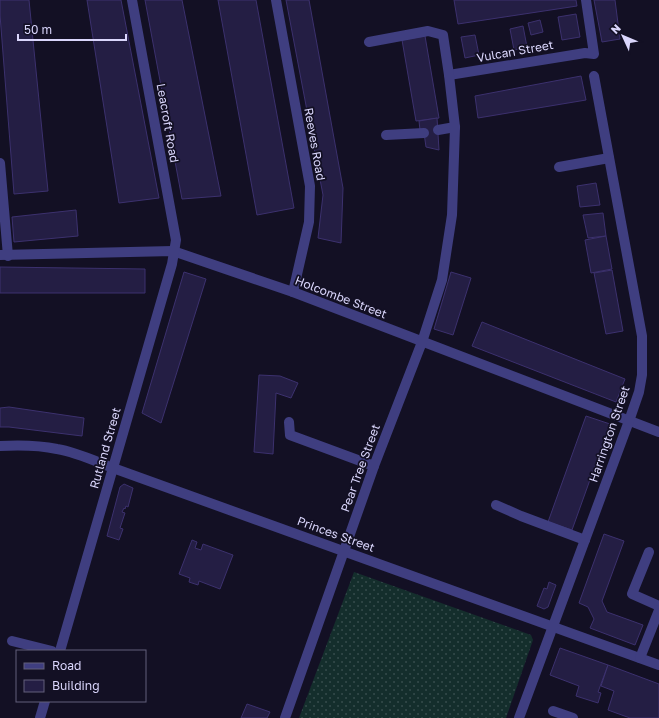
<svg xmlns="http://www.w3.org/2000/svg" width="659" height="718" viewBox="0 0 659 718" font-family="'Golos Text',sans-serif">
<defs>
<pattern id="grass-dots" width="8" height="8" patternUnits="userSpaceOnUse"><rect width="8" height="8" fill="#142e2c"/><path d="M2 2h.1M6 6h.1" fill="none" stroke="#364c4c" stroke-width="1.8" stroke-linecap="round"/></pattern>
</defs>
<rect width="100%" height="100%" fill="#131024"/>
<!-- grass -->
<path fill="url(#grass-dots)" d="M354 572 531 635 533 640 506 718H299Z"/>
<!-- building -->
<g fill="#241e44" stroke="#3c316e">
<path d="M0 0H29L48 191 14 194 0 15Z"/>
<path d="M87 0H121L159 198 119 203Z"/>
<path d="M145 0H182L221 196 182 199Z"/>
<path d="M218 0H256L294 208 257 215Z"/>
<path d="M286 0H309L343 188 341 243 318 238 323 195Z"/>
<path d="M454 0H576L577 6 458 24Z"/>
<path d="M594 0H615L620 39 602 42Z"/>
<path d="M576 14 580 37 562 40 558 17Z"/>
<path d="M540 20 543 32 531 35 528 23Z"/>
<path d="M523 26 527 47 514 50 510 29Z"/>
<path d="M475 35 479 55 465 58 461 37Z"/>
<path d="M425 36 439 118 416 121 402 40Z"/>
<path d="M581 76 586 100 478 118 475 96Z"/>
<path d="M437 118 439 150 426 147 424 133 420 130 419 121Z"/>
<path d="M596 183 600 205 580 207 577 186Z"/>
<path d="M76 210 78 236 14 242 12 217Z"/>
<path d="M603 213 606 236 588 238 583 215Z"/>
<path d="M606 236 612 269 591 273 585 240Z"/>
<path d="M0 267 145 269V293H0Z"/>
<path d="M612 270 623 331 606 334 594 273Z"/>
<path d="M184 272 206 279 161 423 142 413Z"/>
<path d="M451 272 471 278 453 335 434 329Z"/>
<path d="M482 322 625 379 616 402 472 346Z"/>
<path d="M259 375 280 376 298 383 291 398 276 393 273 454 254 452Z"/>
<path d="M9 407 84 418 82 436 9 427H0V408Z"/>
<path d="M586 416 610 424 572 530 548 522Z"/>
<path d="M124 484 133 488 128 507 126 506 125 509 124 508 122 512 125 513 120 528 123 529 119 540 107 536 120 487Z"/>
<path d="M604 534 624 541 602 601 607 612 643 625 635 645 590 628 594 619 588 607 579 603Z"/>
<path d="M192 540 197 542 195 548 201 550 203 544 233 555 220 589 199 581 198 585 189 582 190 578 179 574Z"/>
<path d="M549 582 556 585 548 607 544 609 537 606 544 588 547 589Z"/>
<path d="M560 648 608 665 598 692 601 693 598 703 576 696 579 686 550 675Z"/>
<path d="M608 665 659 684V718H630L608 710 614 691 601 686Z"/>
<path d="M247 704 270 712 267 718H241Z"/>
</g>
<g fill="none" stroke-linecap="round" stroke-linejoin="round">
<!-- minor -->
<g stroke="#3f3e80" stroke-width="10">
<path d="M276 0 310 186 309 222 293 292"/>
<path d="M449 75 585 53 594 54 586 0"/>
<path d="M438 130 455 127"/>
<path d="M386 135 424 133"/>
<path d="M0 163 8 256"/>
<path d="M559 167 609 158"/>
<path d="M0 255 173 251 293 292 659 432"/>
<path d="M289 422 290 435 374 466"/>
<path d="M0 446C19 445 38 445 57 449 76 452 95 461 113 468L659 665"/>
<path d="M496 505 521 516 585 540"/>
<path d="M649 552 632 594 659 606"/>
<path d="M12 641 52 651"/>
<path d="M60 651 172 264 176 240 132 0"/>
<path d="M640 658 659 610"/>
<path d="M553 711 573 718"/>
<path d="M40 718 45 701"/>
<path d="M285 718 374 466 422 342 442 280 452 215 455 127 449 75 443 35 428 31 369 42"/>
<path d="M519 718 629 421 639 392 642 375V336L594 76"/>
</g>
</g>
<g text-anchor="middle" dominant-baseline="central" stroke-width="3.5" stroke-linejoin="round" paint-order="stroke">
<!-- street labels -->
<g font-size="12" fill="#dad6fc" stroke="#131024">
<text transform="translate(515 51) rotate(-10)">Vulcan Street</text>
<text transform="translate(168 123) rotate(80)">Leacroft Road</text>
<text transform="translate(315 144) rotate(80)">Reeves Road</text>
<text transform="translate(341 297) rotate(21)">Holcombe Street</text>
<text transform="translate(609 434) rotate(-71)">Harrington Street</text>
<text transform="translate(105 448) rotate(-74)">Rutland Street</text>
<text transform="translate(360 468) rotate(-70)">Pear Tree Street</text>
<text transform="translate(336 534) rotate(20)">Princes Street</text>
</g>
</g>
<!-- legend -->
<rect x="16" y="650" width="130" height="52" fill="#131024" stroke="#635f7a"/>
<rect x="24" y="663" width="20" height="6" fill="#3f3e80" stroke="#635f7a"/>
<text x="52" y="670" font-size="12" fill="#dad6fc">Road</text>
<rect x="24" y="680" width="20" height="12" fill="#241e44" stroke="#635f7a"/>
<text x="52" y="690" font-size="12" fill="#dad6fc">Building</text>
<!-- north arrow -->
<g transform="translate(623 36) rotate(314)" stroke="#131024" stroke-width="3" paint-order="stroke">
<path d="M0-3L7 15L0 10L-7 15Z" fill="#dad6fc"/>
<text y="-6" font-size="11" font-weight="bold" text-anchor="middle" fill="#dad6fc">N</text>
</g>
<!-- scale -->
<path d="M18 34v6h108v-6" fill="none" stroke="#dad6fc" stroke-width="2"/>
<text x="24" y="34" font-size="12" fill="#dad6fc" stroke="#131024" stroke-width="3" paint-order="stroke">50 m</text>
</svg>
